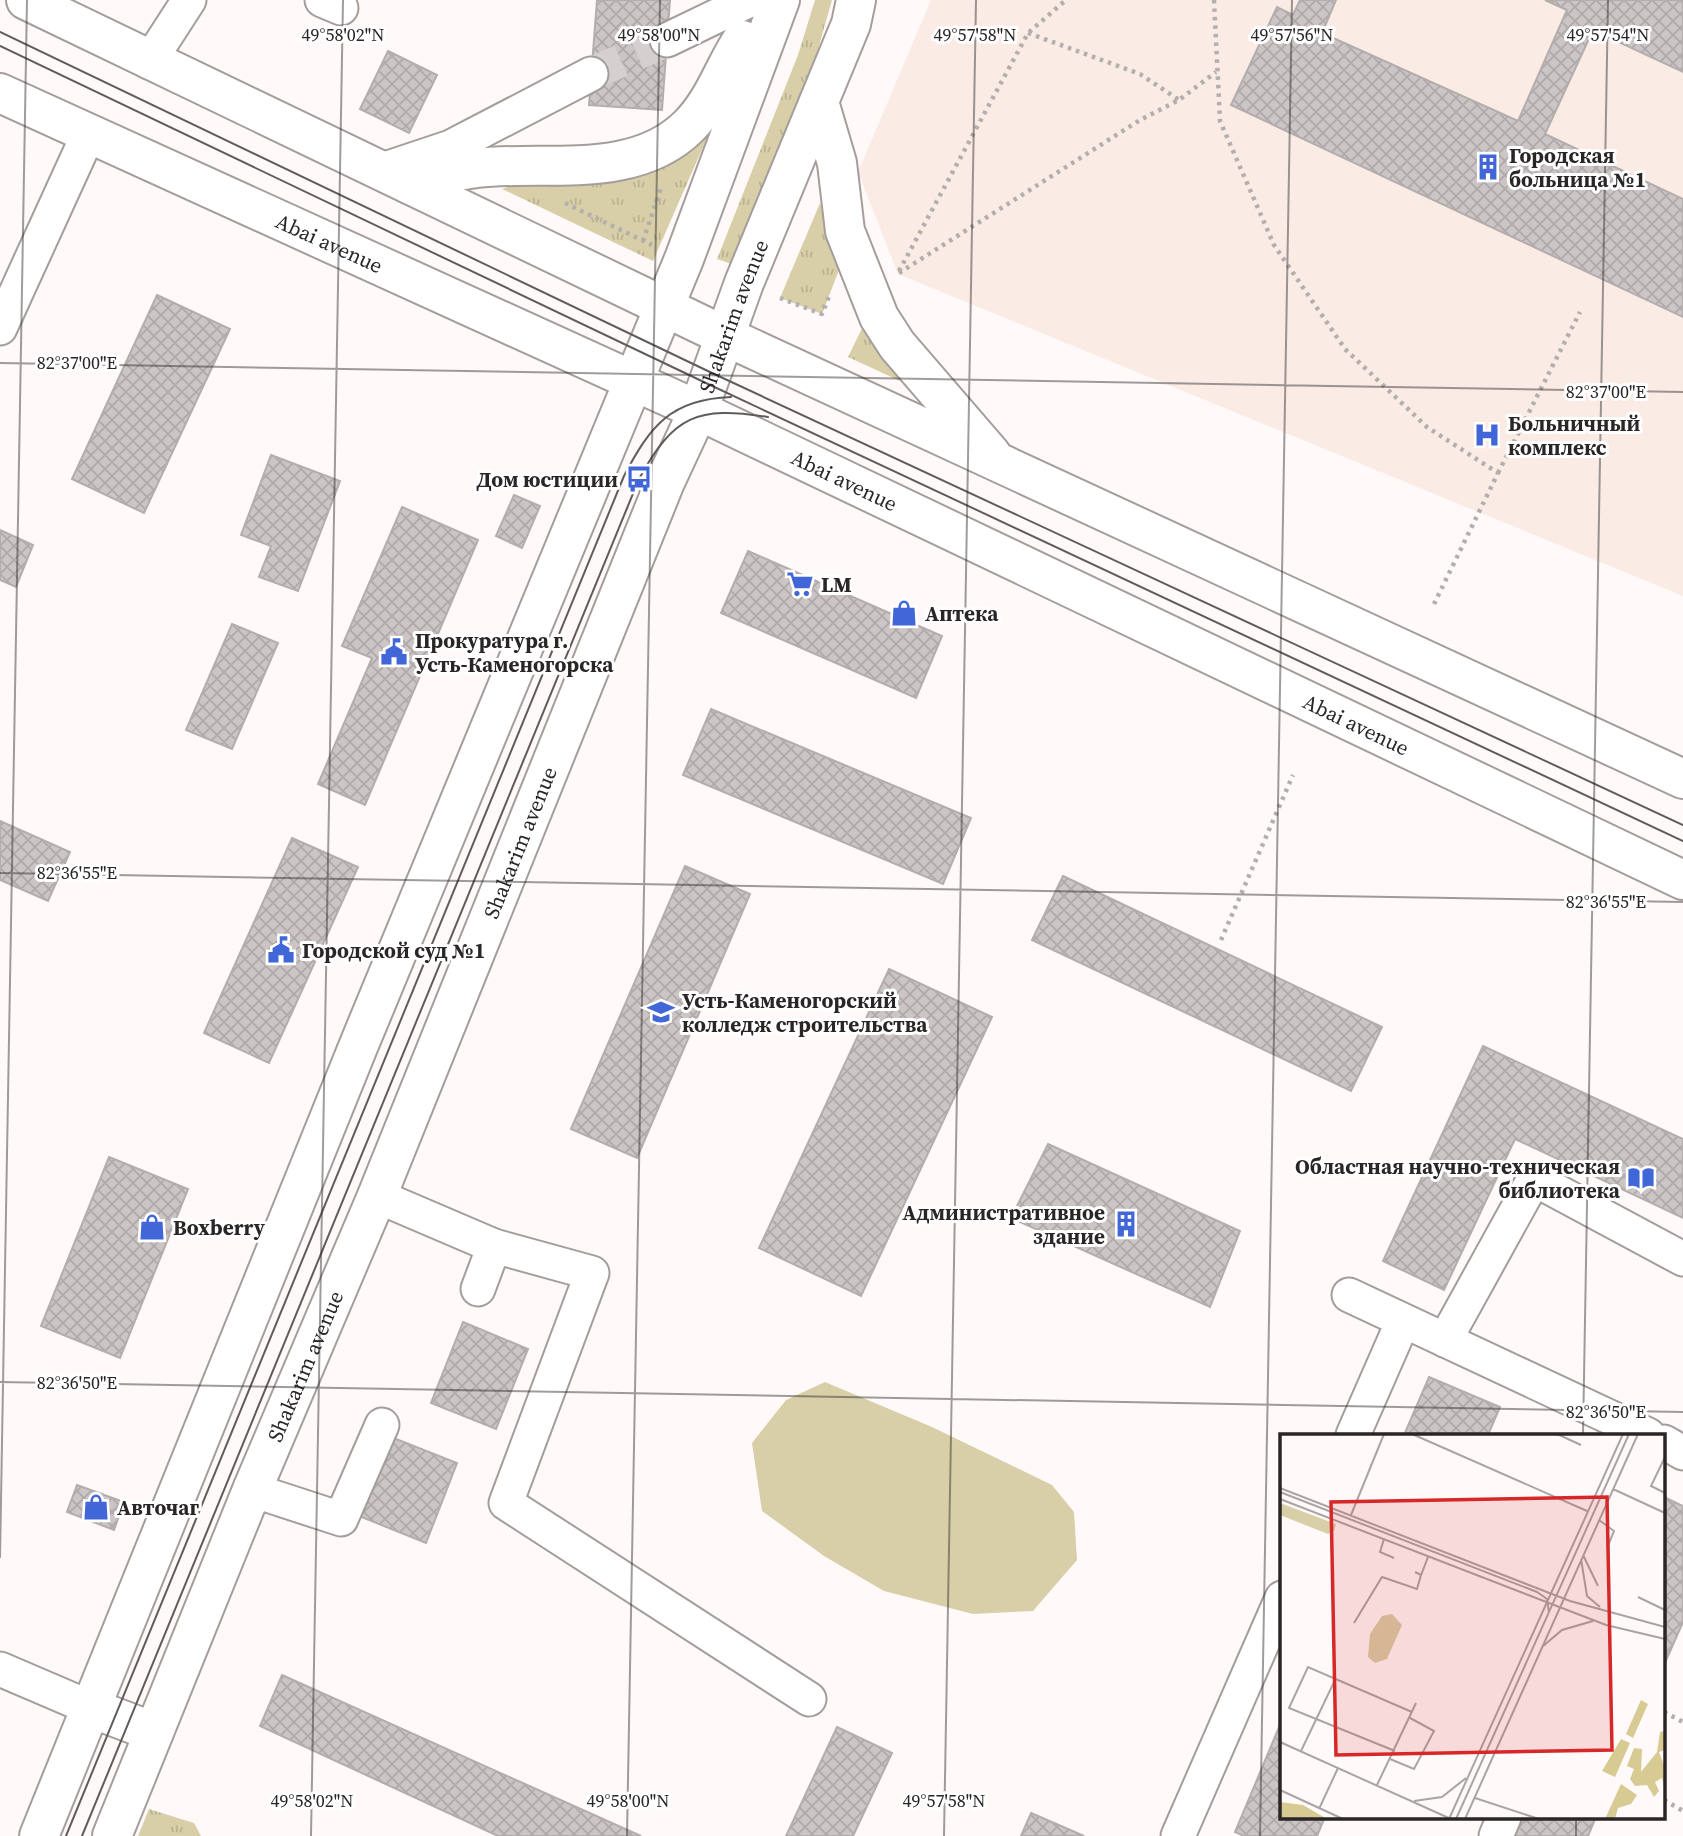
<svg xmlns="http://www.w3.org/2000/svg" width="1683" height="1836" viewBox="0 0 1683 1836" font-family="'Source Serif 4',serif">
<defs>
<pattern id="grass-tufts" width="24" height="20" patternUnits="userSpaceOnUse" patternTransform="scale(1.75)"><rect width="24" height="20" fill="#d8cfa8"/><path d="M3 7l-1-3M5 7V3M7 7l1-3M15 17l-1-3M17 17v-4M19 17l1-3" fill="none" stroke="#b9b290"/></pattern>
<pattern id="building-cross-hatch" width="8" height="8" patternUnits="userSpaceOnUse" patternTransform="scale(1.75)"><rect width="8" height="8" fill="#ccc5c5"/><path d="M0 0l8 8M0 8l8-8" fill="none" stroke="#afa9a9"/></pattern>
</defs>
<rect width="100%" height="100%" fill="#fffaf9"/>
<!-- built -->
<path fill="#faebe5" d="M931 0H1683V596L898 274 858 172Z"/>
<!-- grass -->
<g fill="url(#grass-tufts)">
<path d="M815 0H832L815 60 737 266 717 259 798 55Z"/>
<path d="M714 122 653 261 502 189 522 182Z"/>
<path d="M820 203 839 270 822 314 780 298Z"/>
<path d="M867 318 900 381 848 357Z"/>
<path d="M149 1809 194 1823 201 1836H138Z"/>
</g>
<!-- garden -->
<path fill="#d8cfa8" d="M825 1382 932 1427 1052 1485 1074 1512 1077 1560 1033 1611 973 1614 884 1591 824 1556 762 1511 752 1443 786 1400Z"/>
<!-- building -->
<g fill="url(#building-cross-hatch)" stroke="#b4adad" stroke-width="2">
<path d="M597 0H670L662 110 589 105Z"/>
<path d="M1300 0H1336L1322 33 1518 121 1567 10 1545 0H1683V72L1593 30 1545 134 1683 199V317L1231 105 1277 7 1293 15Z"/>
<path d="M388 51 437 75 409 133 360 109Z"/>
<path d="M157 295 230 329 144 513 72 479Z"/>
<path d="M271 455 340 481 298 591 259 577 271 546 241 535Z"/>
<path d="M514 495 540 506 522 548 496 536Z"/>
<path d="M402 507 478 540 365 805 318 784 372 658 342 646Z"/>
<path d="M0 530 33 545 16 587 0 580Z"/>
<path d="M748 551 942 636 916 698 721 613Z"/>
<path d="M232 624 278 643 232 749 186 730Z"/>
<path d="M711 709 971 818 943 884 683 775Z"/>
<path d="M0 821 70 852 48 901 0 880Z"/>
<path d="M292 838 358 867 269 1063 204 1033Z"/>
<path d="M685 866 750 894 637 1158 571 1129Z"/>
<path d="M1063 876 1382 1027 1351 1091 1032 940Z"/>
<path d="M889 969 992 1017 861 1296 759 1248Z"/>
<path d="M1483 1046 1683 1139V1218L1515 1139 1444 1290 1383 1261Z"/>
<path d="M1048 1144 1240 1231 1210 1307 1011 1218Z"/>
<path d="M109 1157 188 1189 120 1358 41 1326Z"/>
<path d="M463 1322 528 1349 496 1429 431 1403Z"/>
<path d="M1429 1377 1500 1407 1488 1435H1404Z"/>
<path d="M391 1437 457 1463 426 1543 359 1516Z"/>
<path d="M77 1485 124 1502 114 1530 67 1512Z"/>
<path d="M1664 1497 1683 1506V1622L1664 1665Z"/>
<path d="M282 1675 641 1836H498L260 1726Z"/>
<path d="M1282 1720V1817H1325L1317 1836H1244L1235 1832Z"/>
<path d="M837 1727 892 1753 853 1836H786Z"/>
<path d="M1031 1813 1084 1836H1021Z"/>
<path d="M1515 1817H1596L1588 1836H1506Z"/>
</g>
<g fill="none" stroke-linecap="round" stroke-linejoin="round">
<!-- minor-tunnel -->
<path stroke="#d4d0cf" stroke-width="33" stroke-dasharray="33 17" stroke-linecap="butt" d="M591 74 667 40"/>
<!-- minor casing -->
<g stroke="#a49d9b" stroke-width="37">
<g id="minor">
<path d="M322 0 341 8"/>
<path d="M667 40 750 0"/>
<path d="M149 62 189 0"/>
<path d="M379 171 451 147 591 74"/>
<path d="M0 328 88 135"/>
<path d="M377 1196 494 1246 478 1289"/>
<path d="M494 1246 592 1273 506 1503 809 1699"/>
<path d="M1349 1295 1648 1435"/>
<path d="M1445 1340 1534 1179 1683 1259"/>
<path d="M1353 1435 1403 1321"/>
<path d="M1664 1442 1683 1453"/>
<path d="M252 1490 341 1519 382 1425"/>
<path d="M0 1669 91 1708"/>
<path d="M1178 1836 1282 1598"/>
<path d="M1496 1836 1504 1817"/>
</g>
</g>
<!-- major casing -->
<g stroke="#a49d9b" stroke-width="42">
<g id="major">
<path d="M26 0 725 336 1683 779"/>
<path id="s1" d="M0 93 704 413 1683 880"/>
<path d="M819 102 837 163 845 231 879 317 897 345 991 454"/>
<path d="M409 184C431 178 455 170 477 168 545 160 634 181 689 126 714 101 723 69 742 40"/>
<path d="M91 1708 154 1732"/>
<path d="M39 1836 358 1047 684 259 780 0"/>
<path id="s2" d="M112 1836 252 1490 377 1196 665 482 698 411 744 283 851 24 856 0"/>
</g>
</g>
<!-- path -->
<g stroke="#b4afae" stroke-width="4.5" stroke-dasharray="3.5 5" stroke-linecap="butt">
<path d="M1214 0 1220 121 1274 245 1345 349 1427 427 1498 473 1434 604"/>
<path d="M1028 33 1140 74 1179 100"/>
<path d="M565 203 652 245"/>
<path d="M643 241 662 185"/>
<path d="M899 271 1028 33 1066 0"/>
<path d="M899 273 1140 120 1179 100 1216 72"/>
<path d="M780 298 822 314 830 294"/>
<path d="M1498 473 1580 312"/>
<path d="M1221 940 1293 775"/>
<path d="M1664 1712 1683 1722"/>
<path d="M1664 1800 1683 1811"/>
</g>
<!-- minor -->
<use href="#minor" stroke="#fff" stroke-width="33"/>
<!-- major -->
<use href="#major" stroke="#fff" stroke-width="38"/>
<!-- tram -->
<g stroke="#605c5b" stroke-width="2">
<path d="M0 32 712 373 1683 825"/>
<path d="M0 46 708 384 1683 841"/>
<path d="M66 1836 624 476C650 426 671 399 731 397"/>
<path d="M82 1836 639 479C674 415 697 406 768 417"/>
</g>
</g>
<!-- ticks -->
<path fill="none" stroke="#292625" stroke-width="2" stroke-opacity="0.45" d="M0 363 1683 392M0 873 1683 902M0 1382 1683 1412M1583 1435 1608 0M0 1558 27 0M311 1836 343 0M627 1836 660 0M944 1836 976 0M1260 1836 1292 0M1576 1836V1817"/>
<!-- icons -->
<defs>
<g id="building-bare" transform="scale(2.1)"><path d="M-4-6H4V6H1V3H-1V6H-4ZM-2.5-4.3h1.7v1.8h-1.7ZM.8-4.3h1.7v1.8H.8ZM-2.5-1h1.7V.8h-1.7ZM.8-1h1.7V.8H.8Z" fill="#4066d8" stroke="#fff" stroke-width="2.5" paint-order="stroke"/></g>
<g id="hospital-bare" transform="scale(2.1)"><path d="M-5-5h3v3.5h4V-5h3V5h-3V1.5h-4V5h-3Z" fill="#4066d8" stroke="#fff" stroke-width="2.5" paint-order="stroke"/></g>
<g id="bus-bare" transform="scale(2.1)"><path d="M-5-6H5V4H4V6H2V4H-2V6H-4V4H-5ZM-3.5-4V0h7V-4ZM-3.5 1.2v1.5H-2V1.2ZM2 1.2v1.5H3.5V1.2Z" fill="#4066d8" stroke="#fff" stroke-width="2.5" paint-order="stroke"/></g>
<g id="supermarket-bare" transform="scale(2.1)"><path d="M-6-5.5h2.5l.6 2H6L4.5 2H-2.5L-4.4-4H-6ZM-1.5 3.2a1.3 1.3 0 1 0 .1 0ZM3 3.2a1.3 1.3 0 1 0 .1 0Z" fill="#4066d8" stroke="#fff" stroke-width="2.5" paint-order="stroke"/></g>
<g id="shop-bare" transform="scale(2.1)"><path d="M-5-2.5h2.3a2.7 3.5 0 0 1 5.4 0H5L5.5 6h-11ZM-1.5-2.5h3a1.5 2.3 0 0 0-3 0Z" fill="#4066d8" stroke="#fff" stroke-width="2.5" paint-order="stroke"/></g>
<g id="civic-bare" transform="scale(2.1)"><path d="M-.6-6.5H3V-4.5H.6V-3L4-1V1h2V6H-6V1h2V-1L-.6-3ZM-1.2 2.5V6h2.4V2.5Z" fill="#4066d8" stroke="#fff" stroke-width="2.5" paint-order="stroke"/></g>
<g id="university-bare" transform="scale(2.1)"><path d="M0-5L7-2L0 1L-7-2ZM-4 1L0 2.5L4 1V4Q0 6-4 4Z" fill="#4066d8" stroke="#fff" stroke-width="2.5" paint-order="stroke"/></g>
<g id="library-bare" transform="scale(2.1)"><path d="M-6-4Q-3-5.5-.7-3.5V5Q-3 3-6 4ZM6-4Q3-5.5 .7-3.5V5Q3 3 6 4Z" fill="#4066d8" stroke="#fff" stroke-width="2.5" paint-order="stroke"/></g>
</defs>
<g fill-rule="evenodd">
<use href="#building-bare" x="1488" y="167"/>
<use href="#hospital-bare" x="1487" y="435"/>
<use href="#bus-bare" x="639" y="479"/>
<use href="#supermarket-bare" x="800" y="584"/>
<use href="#shop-bare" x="904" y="613"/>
<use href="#civic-bare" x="394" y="652"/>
<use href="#civic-bare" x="281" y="950"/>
<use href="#university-bare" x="661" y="1012"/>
<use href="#library-bare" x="1641" y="1178"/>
<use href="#building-bare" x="1126" y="1224"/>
<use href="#shop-bare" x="152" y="1227"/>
<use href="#shop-bare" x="96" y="1507"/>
</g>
<g text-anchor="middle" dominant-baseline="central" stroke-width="6" stroke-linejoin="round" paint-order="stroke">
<!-- poi labels -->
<g font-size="21" font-weight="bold" fill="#292625" stroke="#fff" text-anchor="start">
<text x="1509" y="155">Городская<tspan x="1509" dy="24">больница №1</tspan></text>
<text x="1508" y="423">Больничный<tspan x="1508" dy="24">комплекс</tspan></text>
<text x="618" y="479" text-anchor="end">Дом юстиции</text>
<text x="821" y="584">LM</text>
<text x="925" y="613">Аптека</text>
<text x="415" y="640">Прокуратура г.<tspan x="415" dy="24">Усть-Каменогорска</tspan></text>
<text x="302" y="950">Городской суд №1</text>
<text x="682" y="1000">Усть-Каменогорский<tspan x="682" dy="24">колледж строительства</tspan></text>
<text x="1620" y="1166" text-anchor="end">Областная научно-техническая<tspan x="1620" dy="24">библиотека</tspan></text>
<text x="1105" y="1212" text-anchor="end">Административное<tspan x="1105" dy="24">здание</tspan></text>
<text x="173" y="1227">Boxberry</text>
<text x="117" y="1507">Авточаг</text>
</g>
<!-- street labels -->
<g font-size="21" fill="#292625" stroke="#fff">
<text stroke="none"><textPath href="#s1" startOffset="362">Abai avenue</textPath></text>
<text stroke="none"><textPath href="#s2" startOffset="1642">Shakarim avenue</textPath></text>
<text stroke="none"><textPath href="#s1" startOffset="929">Abai avenue</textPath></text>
<text stroke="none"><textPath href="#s1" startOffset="1496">Abai avenue</textPath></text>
<text stroke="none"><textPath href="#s2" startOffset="1074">Shakarim avenue</textPath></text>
<text stroke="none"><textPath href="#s2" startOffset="508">Shakarim avenue</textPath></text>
</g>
</g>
<!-- overview -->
<g transform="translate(1280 1434)">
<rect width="385" height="385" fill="#fffaf9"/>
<path d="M0 69 56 90 54 97 48 100 0 81Z" fill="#d8cfa8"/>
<path d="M361 266 368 270 353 304 346 300ZM385 297V316L379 318 385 334V356L382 344 375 348 379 357 374 363 367 351 355 352 350 345 354 335 347 332 354 314 362 315 361 338 377 318 380 298ZM341 305 350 309 335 343 322 337ZM341 350 357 361 351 370 338 374 335 385H325ZM0 368 23 371 47 385H0Z" fill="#d7ca92"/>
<path d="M112 180 122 191 107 225 95 229 88 223 90 200 102 182Z" fill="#d8cfa8"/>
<path fill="none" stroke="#a9a5a4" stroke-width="2" d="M132 0 307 77M277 0 301 11M385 23 371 52 385 59M0 54 290 167 385 193M333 55 385 79M0 58 257 158 267 165 269 179M0 65 326 191 385 205M71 81 104 0M319 86 334 97 327 114M104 105 100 118 114 124M303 121 318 152M301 125 307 162 320 173M135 138 141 141 148 123M358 163 385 176M74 189 102 143 137 155 141 141M262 213 282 196 313 187M0 308 171 385M21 317 55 246M115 317 9 274 28 233 132 278M110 325 134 335 154 297 130 284M97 351 136 269M0 356 63 385M195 364 259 385M134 367 162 363 186 344M39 375 58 334M169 385 343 0M176 385 349 0M185 385 358 0"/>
<path fill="#d62828" fill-opacity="0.15" stroke="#d62828" stroke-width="3.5" d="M327 63 332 316 56 321 51 68Z"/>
<rect width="385" height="385" fill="none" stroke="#292625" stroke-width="3.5"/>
</g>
<g font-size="18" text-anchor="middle" fill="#292625" stroke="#fff" stroke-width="6" stroke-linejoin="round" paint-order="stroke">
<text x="343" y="41">49°58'02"N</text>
<text x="659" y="41">49°58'00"N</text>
<text x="975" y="41">49°57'58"N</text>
<text x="1292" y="41">49°57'56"N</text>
<text x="1608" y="41">49°57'54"N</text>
<text x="77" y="369">82°37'00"E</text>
<text x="1606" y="398">82°37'00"E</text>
<text x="77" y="879">82°36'55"E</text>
<text x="1606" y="908">82°36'55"E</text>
<text x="77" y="1389">82°36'50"E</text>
<text x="1606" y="1418">82°36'50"E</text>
<text x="312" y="1807">49°58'02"N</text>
<text x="628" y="1807">49°58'00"N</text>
<text x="944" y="1807">49°57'58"N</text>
</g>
</svg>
